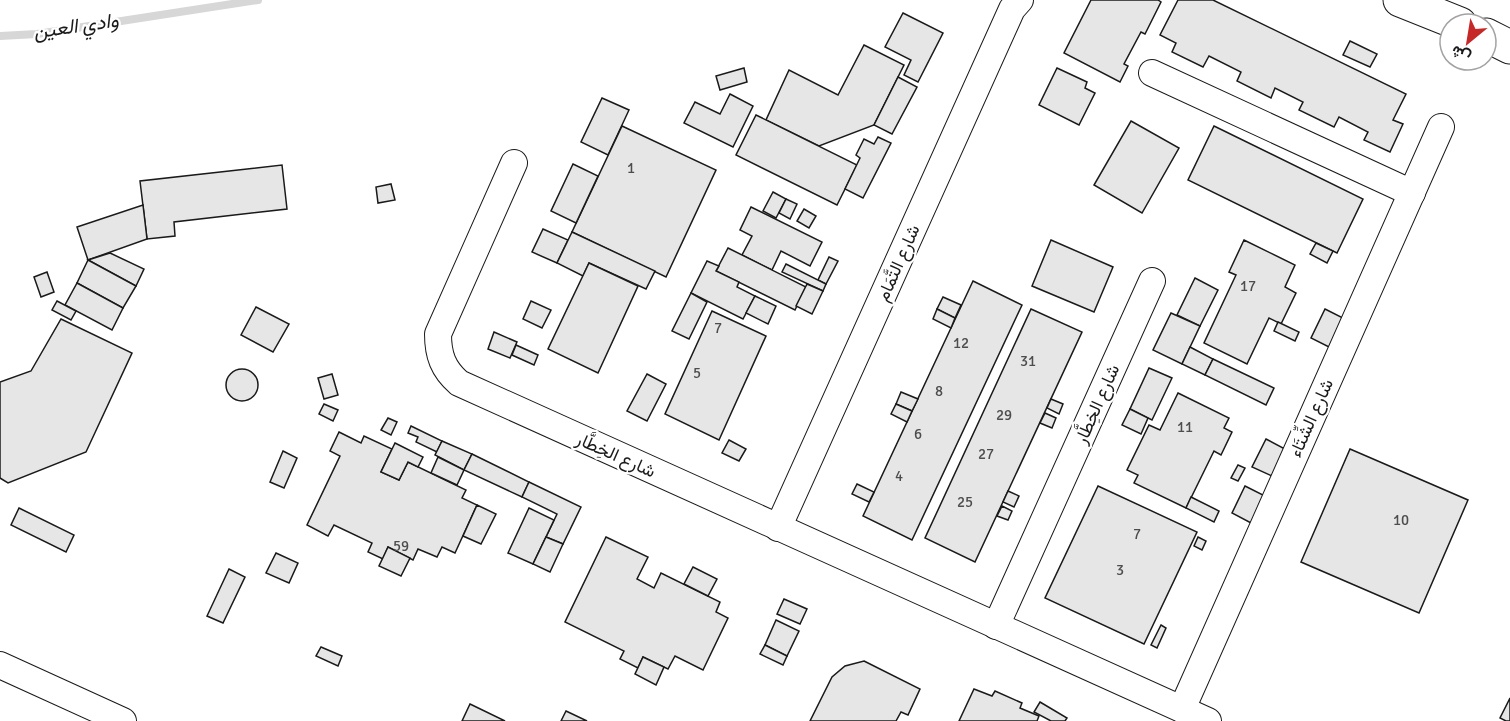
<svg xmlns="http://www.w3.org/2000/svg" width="1510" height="721" viewBox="0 0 1510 721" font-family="Signika,Vazirmatn,sans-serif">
<rect width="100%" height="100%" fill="#fff"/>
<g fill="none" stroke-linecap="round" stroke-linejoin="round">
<!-- stream -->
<path stroke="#d7d7d7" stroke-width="8" d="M0 36 37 34 258 0"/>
</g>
<!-- building -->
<g fill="#e6e6e6" stroke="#1a1a1a" stroke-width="1.5">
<path d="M1091 0H1158L1161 2 1145 34 1141 32 1124 64 1128 66 1120 82 1064 53Z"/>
<path d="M1178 0H1213L1406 94 1393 120 1403 124 1390 152 1364 140 1368 132 1339 117 1334 127 1299 110 1303 102 1275 88 1271 98 1237 81 1241 72 1209 56 1203 67 1172 52 1176 43 1160 35Z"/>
<path d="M903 13 943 33 918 82 904 75 911 60 885 47Z"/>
<path d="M1350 41 1377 54 1370 67 1343 55Z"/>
<path d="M864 45 904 65 874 125 819 146 766 120 789 70 838 95Z"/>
<path d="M744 68 747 82 720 90 716 76Z"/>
<path d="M1057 68 1087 82 1085 88 1095 93 1079 125 1039 105Z"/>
<path d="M898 77 917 87 892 134 874 125Z"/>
<path d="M730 94 753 106 733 147 684 123 695 102 720 114Z"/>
<path d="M602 98 629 110 608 155 581 142Z"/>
<path d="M756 115 857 165 837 205 736 155Z"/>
<path d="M1131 121 1179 148 1142 213 1094 185Z"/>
<path d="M622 126 716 170 666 277 572 232Z"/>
<path d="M1214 126 1363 199 1337 253 1188 180Z"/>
<path d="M878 137 891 143 863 198 845 189 860 158 856 155 864 139 874 144Z"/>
<path d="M573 164 598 176 576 223 551 211Z"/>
<path d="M282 165 287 209 174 222 175 236 147 239 140 181Z"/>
<path d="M391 184 395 200 378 203 376 187Z"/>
<path d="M773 192 786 199 776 218 763 211Z"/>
<path d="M786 199 797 204 790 219 779 213Z"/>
<path d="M143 205 147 239 88 260 77 227Z"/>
<path d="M751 207 822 242 810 266 781 251 772 270 742 255 752 236 740 230Z"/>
<path d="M804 209 816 216 809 228 797 221Z"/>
<path d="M543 229 568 240 557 263 532 252Z"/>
<path d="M572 232 655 271 646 289 589 263 583 276 557 263Z"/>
<path d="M1051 240 1113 267 1094 312 1032 286Z"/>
<path d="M1244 240 1295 265 1285 287 1296 293 1281 324 1269 318 1247 364 1204 343 1236 275 1229 272Z"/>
<path d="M1316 243 1333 251 1327 263 1310 254Z"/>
<path d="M728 248 806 287 795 310 716 271Z"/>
<path d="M110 253 144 269 136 286 88 260Z"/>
<path d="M829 257 838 261 826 284 818 280Z"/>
<path d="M88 260 136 286 123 308 77 283Z"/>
<path d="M707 261 719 266 716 271 739 282 737 287 755 296 743 319 691 293Z"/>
<path d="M589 263 638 286 598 373 548 349Z"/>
<path d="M786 264 826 284 823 291 782 272Z"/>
<path d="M47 272 54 292 41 297 34 277Z"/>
<path d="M1195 278 1218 290 1200 326 1177 315Z"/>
<path d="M973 281 1022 305 912 540 863 516Z"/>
<path d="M77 283 123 308 112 330 65 305Z"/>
<path d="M807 284 823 291 812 314 796 306Z"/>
<path d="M691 293 707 302 689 339 672 331Z"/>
<path d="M755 296 776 306 768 324 746 313Z"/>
<path d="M943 297 961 305 955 318 937 309Z"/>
<path d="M57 301 76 311 71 320 52 310Z"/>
<path d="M531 301 551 310 542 328 523 319Z"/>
<path d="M256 307 289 324 273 352 241 335Z"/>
<path d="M937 309 955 318 951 328 933 319Z"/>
<path d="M1031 309 1082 332 975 562 925 538Z"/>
<path d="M1325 309 1343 318 1329 347 1311 338Z"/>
<path d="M712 311 766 336 719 440 665 414Z"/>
<path d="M1171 313 1200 326 1182 364 1153 350Z"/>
<path d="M61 319 132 353 86 452 8 483 0 478V382L31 371Z"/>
<path d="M1278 322 1299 332 1295 341 1274 331Z"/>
<path d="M494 332 517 342 510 358 488 349Z"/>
<path d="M516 345 538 355 534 365 512 355Z"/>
<path d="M1190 347 1213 359 1205 375 1182 364Z"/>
<path d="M1213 359 1274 388 1266 405 1205 375Z"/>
<path d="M1149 368 1172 378 1152 420 1130 409Z"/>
<circle cx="242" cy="385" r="16"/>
<path d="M332 374 338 395 324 399 318 378Z"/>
<path d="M647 374 666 384 647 421 627 411Z"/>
<path d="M901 392 918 399 912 411 896 404Z"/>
<path d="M1178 393 1229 418 1224 428 1232 432 1221 455 1214 451 1186 508 1134 483 1138 475 1127 470 1149 425 1160 430Z"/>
<path d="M1051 399 1063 404 1059 414 1047 408Z"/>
<path d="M324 404 338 410 333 421 319 414Z"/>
<path d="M896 404 912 411 907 422 891 414Z"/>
<path d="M1130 409 1148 418 1141 434 1122 425Z"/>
<path d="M1045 413 1056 418 1052 428 1040 423Z"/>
<path d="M388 418 397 422 391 435 381 430Z"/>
<path d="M411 426 442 441 437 452 416 442 418 437 408 433Z"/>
<path d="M339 432 361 443 364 436 392 449 381 472 399 480 408 462 466 490 462 498 477 505 455 553 442 547 437 557 418 549 413 560 388 547 383 559 368 552 372 543 334 525 328 536 307 525 340 456 330 451Z"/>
<path d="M1266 439 1285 449 1272 476 1252 467Z"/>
<path d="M729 440 746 449 739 461 722 453Z"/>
<path d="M442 441 472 454 464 470 435 455Z"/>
<path d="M395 443 423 457 418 467 408 462 399 480 381 472Z"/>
<path d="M1350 449 1468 500 1419 613 1301 562Z"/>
<path d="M283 451 297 458 284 488 270 482Z"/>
<path d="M472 454 529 482 522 497 464 470Z"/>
<path d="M438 457 464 470 457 485 431 473Z"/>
<path d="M1238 465 1245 468 1238 481 1231 478Z"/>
<path d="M529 482 581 507 563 544 546 537 557 514 522 497Z"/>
<path d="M857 484 874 492 869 502 852 494Z"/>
<path d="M1098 486 1197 532 1144 644 1045 598Z"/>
<path d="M1245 486 1265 496 1251 523 1232 513Z"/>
<path d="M1008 491 1019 496 1014 507 1003 502Z"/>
<path d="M1191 497 1219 511 1214 522 1186 508Z"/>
<path d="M477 505 496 514 481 544 463 536Z"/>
<path d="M1002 506 1012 511 1008 520 997 516Z"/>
<path d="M19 508 74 535 66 552 11 525Z"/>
<path d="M529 508 554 520 533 564 508 553Z"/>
<path d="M546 537 563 544 550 572 533 564Z"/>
<path d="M606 537 648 557 637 579 654 588 661 573 720 602 716 612 728 618 703 670 675 656 668 669 643 657 638 668 620 659 624 651 565 622Z"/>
<path d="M1198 537 1206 541 1202 550 1194 546Z"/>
<path d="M388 547 410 558 401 576 379 566Z"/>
<path d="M276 553 298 563 289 583 266 573Z"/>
<path d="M693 567 717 579 708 596 684 584Z"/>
<path d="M229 569 245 577 223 623 207 616Z"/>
<path d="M784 599 807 609 800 624 777 614Z"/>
<path d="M776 620 799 631 787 656 765 645Z"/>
<path d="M1161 625 1166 628 1157 648 1151 645Z"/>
<path d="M765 645 787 656 783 665 760 654Z"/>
<path d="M321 647 342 656 338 666 316 656Z"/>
<path d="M643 657 664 667 656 685 635 674Z"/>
<path d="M864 661 920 689 908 715 901 712 896 721H810L832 677 845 666Z"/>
<path d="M974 689 992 696 995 691 1022 703 1020 708 1039 716 1037 721H959Z"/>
<path d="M1510 698V721H1506L1500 718Z"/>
<path d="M1040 702 1067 718 1065 721H1051L1034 712Z"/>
<path d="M470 704 505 721H462Z"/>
<path d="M566 711 587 721H561Z"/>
</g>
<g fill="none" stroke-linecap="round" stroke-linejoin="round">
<!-- street casing -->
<g stroke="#1a1a1a" stroke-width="28">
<g id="street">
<path d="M1152 73 1412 193"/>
<path d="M514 163 438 334C438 355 443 369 459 383L1208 721"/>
<path d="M778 528 1012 9 1020 0"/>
<path d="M996 626 1152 281"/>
<path d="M0 665 123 721"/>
<path d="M1182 709 1441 127"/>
</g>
</g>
<!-- primary casing -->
<g stroke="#1a1a1a" stroke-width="35">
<g id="primary">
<path d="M1400 0 1460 24"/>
<path d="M1486 35 1510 47"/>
</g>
</g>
<!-- street -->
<use href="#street" stroke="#fff" stroke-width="26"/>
<!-- primary -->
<use href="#primary" stroke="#fff" stroke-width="33"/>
</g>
<g text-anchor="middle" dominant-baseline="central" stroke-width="4.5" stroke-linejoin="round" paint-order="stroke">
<!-- number labels -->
<g font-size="15" fill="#4d4d4d">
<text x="631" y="168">1</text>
<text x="1248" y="286">17</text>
<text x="718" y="328">7</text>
<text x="961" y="343">12</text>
<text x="1028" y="361">31</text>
<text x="697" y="373">5</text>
<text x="939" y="391">8</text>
<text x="1004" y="415">29</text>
<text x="1185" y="427">11</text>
<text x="918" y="434">6</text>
<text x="986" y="454">27</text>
<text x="899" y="476">4</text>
<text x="965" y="502">25</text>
<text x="1401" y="520">10</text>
<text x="1137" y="534">7</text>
<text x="401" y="546">59</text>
<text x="1120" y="570">3</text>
</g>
<!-- street labels -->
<g font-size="18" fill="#1a1a1a" stroke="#fff">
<text transform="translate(898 263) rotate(-66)">شارع التَّمَام</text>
<text transform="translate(1097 404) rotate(-66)">شارع الخِطَّار</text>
<text transform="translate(1311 418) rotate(-66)">شارع الشِّتَاء</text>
<text transform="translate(616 455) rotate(24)">شارع الخِطَّار</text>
</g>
<!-- water labels -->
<g font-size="20" font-style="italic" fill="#1a1a1a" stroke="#fff">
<text transform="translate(76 26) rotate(-8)">وادي العين</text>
</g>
</g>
<!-- north arrow -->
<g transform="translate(1468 42) rotate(210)"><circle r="28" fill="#ffffff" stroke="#a3a3a3" stroke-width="1.5"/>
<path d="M0-4.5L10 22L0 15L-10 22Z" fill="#c62828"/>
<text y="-9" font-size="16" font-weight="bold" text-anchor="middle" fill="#1a1a1a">ش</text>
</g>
</svg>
